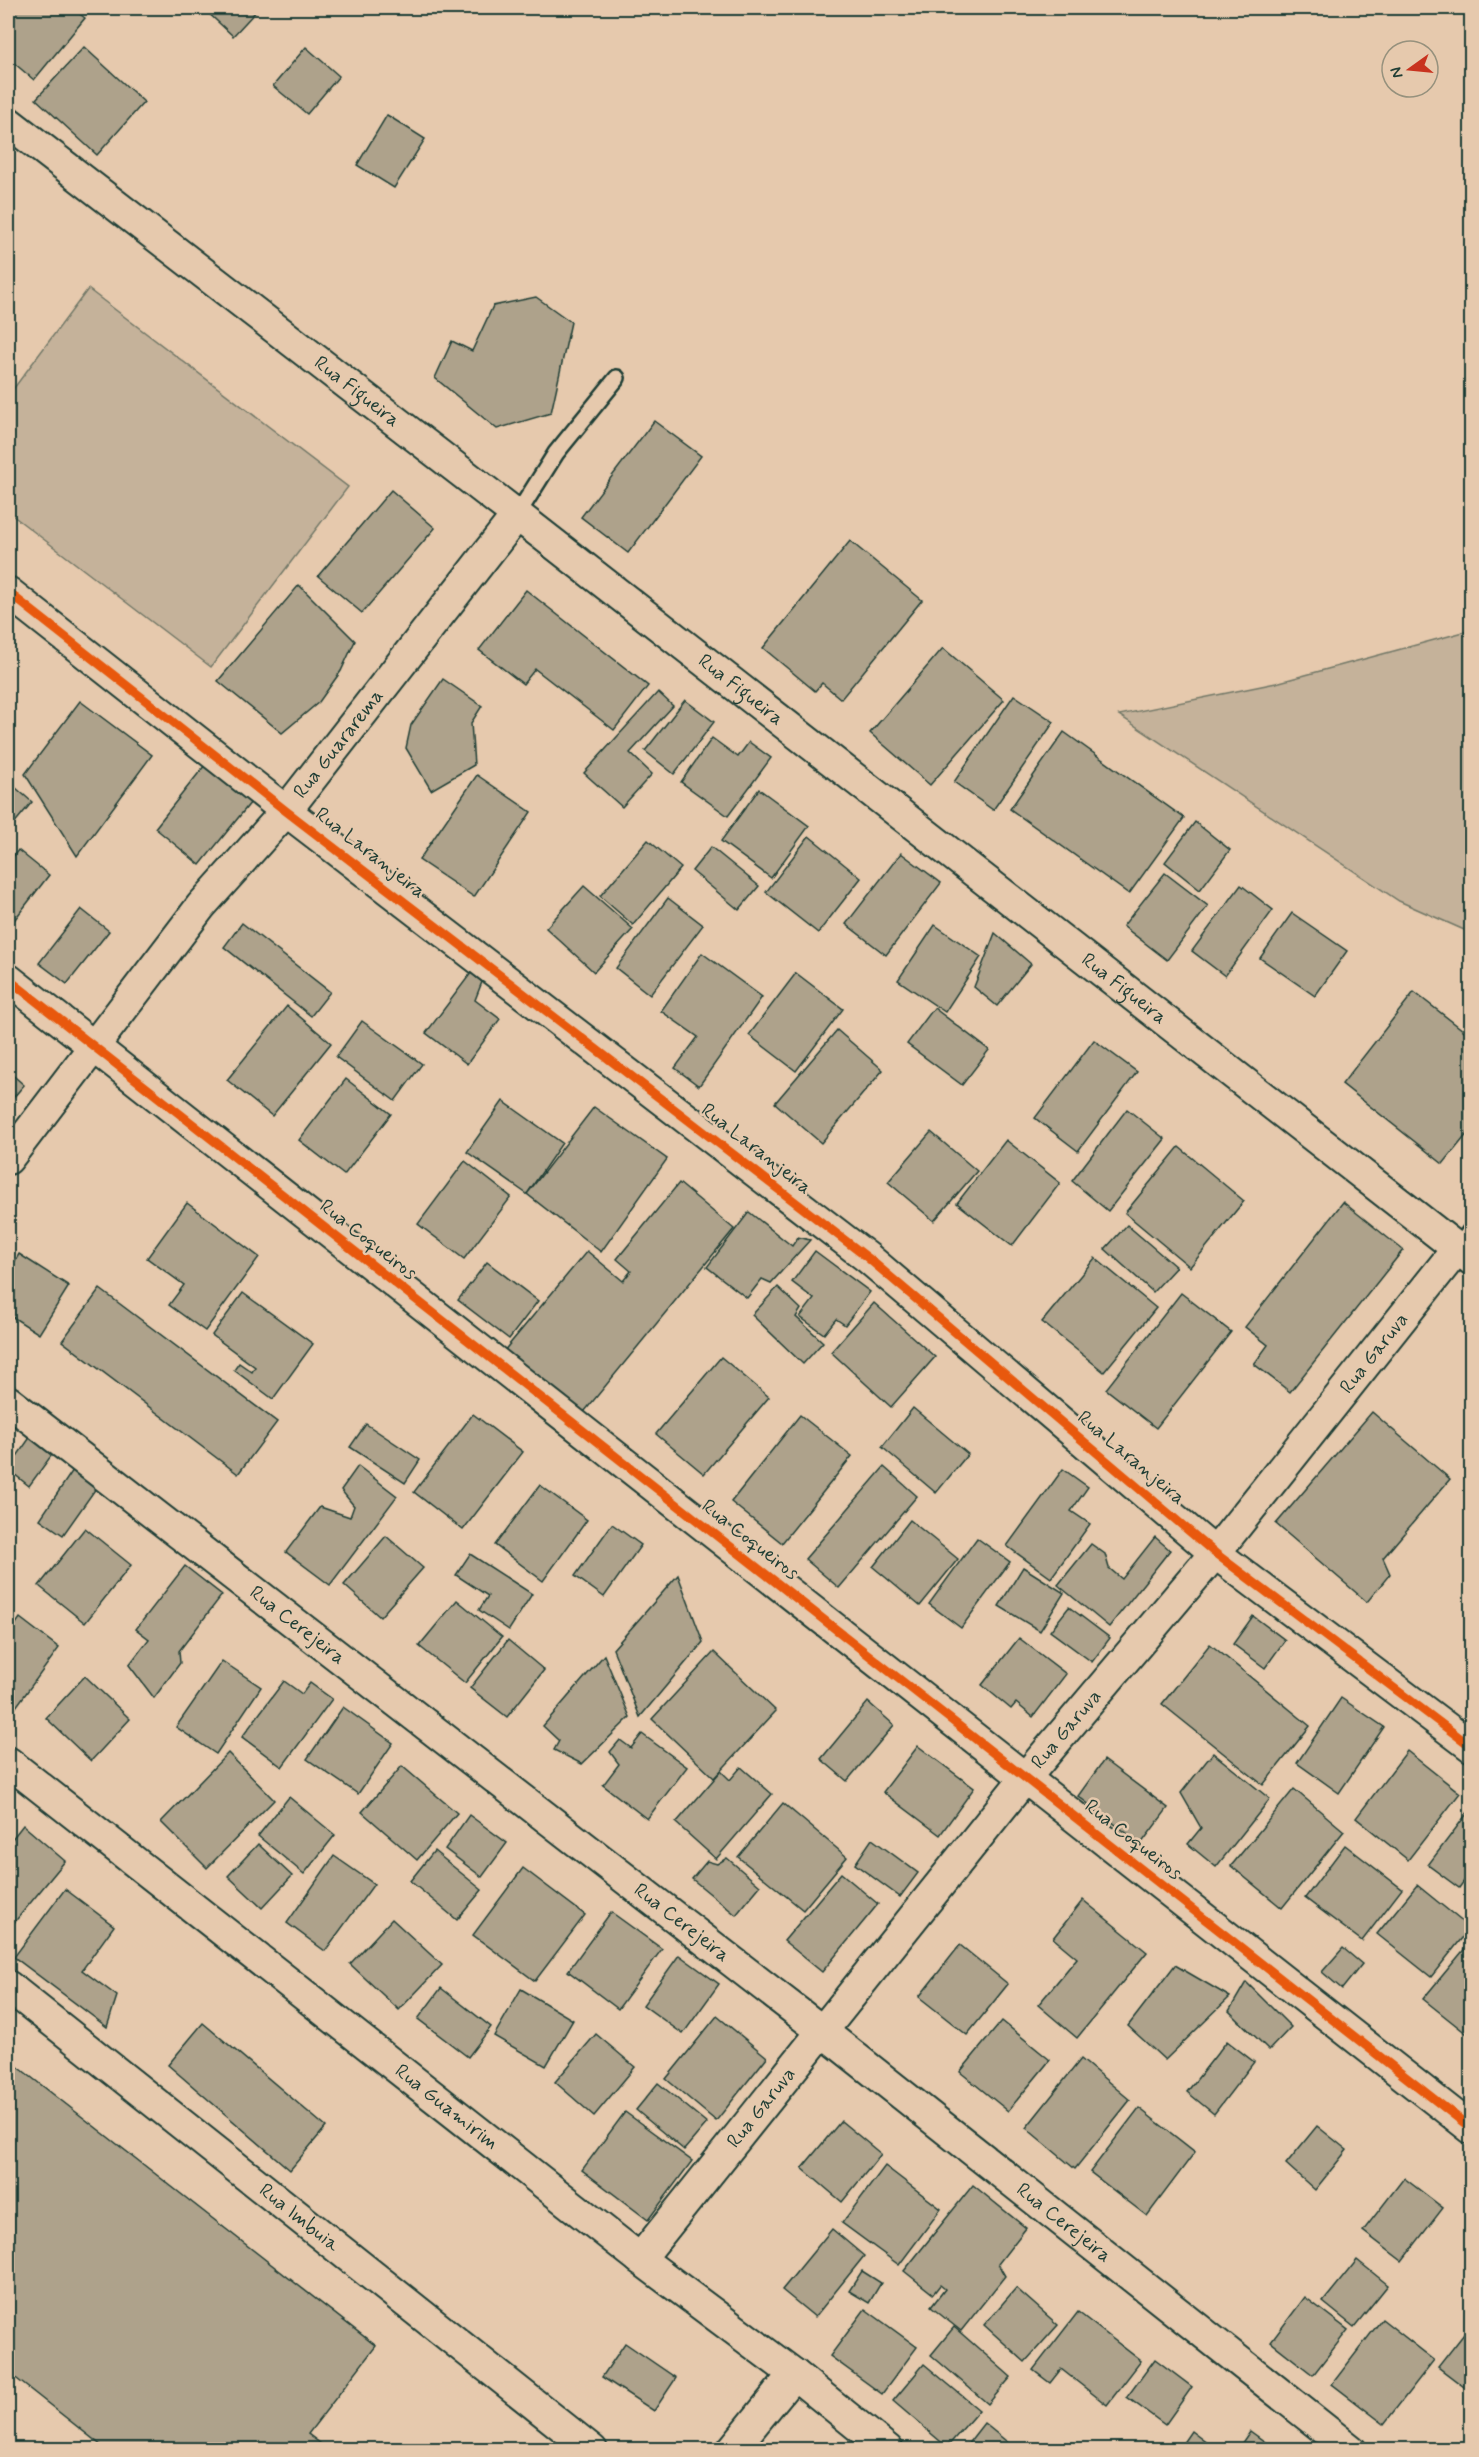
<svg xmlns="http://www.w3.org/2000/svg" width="1479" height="2457" viewBox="0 0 1479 2457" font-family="Mynerve,sans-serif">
<rect width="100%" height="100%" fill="#e6c9ad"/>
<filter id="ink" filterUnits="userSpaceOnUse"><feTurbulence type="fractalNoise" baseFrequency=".0167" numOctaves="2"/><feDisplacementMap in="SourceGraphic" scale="12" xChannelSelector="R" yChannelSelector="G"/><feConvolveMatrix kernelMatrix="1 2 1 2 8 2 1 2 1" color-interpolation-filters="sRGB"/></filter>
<g filter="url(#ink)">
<!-- green -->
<g fill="#c5b29a" stroke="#727867" stroke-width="1.5">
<path d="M88 289 348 487 211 667 8 512V396Z"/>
<path d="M1471 630V933L1399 901 1119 715 1276 683Z"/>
</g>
<!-- building -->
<g fill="#aea28b" stroke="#1f3d34" stroke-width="1.5">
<path d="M8 8H72L85 18 34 80 8 58Z"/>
<path d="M203 8H259L233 36Z"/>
<path d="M84 47 144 102 97 155 36 99Z"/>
<path d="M306 47 339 76 307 114 273 86Z"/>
<path d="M387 115 425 139 394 188 357 165Z"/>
<path d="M536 297 571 322 551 413 497 429 435 378 452 341 472 351 493 306Z"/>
<path d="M654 421 701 456 628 553 581 517Z"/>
<path d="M391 490 435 528 362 613 318 576Z"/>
<path d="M850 541 922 600 841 699 822 683 815 691 763 648Z"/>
<path d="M299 585 355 641 341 671 319 702 282 733 218 681Z"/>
<path d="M526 590 648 686 614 730 535 669 523 684 479 650Z"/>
<path d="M943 648 1004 700 930 785 870 733Z"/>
<path d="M443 679 482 706 471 723 474 765 431 790 406 748 411 725Z"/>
<path d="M658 692 673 706 630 753 652 774 622 807 584 773Z"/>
<path d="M1014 695 1054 722 993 810 954 782Z"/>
<path d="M685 700 714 722 674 774 645 751Z"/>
<path d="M80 701 152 755 77 856 25 774Z"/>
<path d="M1064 732 1184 818 1129 894 1010 809Z"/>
<path d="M712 738 738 757 749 742 771 758 728 816 681 782Z"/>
<path d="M205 765 251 802 200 865 155 828Z"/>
<path d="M477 775 531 812 474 897 419 860Z"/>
<path d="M8 781 32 802 8 831Z"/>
<path d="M759 789 809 826 771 878 721 841Z"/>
<path d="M1195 822 1230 850 1200 890 1165 862Z"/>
<path d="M809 836 861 878 818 933 766 892Z"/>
<path d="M648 840 681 868 633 925 600 896Z"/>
<path d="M711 847 759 886 739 910 692 871Z"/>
<path d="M18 850 49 875 8 928V863Z"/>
<path d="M901 853 941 883 886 955 846 924Z"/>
<path d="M1165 873 1208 906 1167 960 1123 926Z"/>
<path d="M1241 885 1273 910 1225 976 1192 951Z"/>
<path d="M584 886 633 929 594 972 546 928Z"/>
<path d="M668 898 703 925 650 995 616 968Z"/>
<path d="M81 909 109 931 67 984 39 963Z"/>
<path d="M1292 913 1347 951 1315 996 1260 958Z"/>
<path d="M242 923 330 992 311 1016 224 947Z"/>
<path d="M935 925 981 957 945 1012 898 980Z"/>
<path d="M995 933 1031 964 997 1006 974 987Z"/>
<path d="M702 953 762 997 699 1086 675 1068 698 1037 661 1011Z"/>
<path d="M471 973 482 982 475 1000 500 1019 467 1064 426 1033Z"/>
<path d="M796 973 843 1009 796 1071 749 1035Z"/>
<path d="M1414 992 1472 1037V1128L1443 1164 1342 1084Z"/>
<path d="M287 1006 331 1043 272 1116 227 1080Z"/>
<path d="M934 1008 989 1050 962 1085 907 1044Z"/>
<path d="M362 1021 422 1064 395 1101 336 1057Z"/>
<path d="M837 1030 883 1070 821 1143 775 1103Z"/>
<path d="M1094 1040 1137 1072 1078 1151 1035 1118Z"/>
<path d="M8 1071 24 1085 8 1104Z"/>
<path d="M346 1079 391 1114 344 1175 299 1140Z"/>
<path d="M503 1101 562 1143 527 1194 467 1152Z"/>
<path d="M594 1107 667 1159 601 1252 527 1194Z"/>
<path d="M1127 1109 1165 1139 1108 1211 1072 1181Z"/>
<path d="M931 1132 977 1171 934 1221 888 1182Z"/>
<path d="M1006 1140 1060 1183 1012 1246 957 1203Z"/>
<path d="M1179 1147 1244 1201 1190 1267 1125 1213Z"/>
<path d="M465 1161 511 1197 464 1259 418 1224Z"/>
<path d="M679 1183 734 1229 580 1417 503 1352 587 1251 623 1281 631 1271 617 1259Z"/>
<path d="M1343 1202 1403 1250 1290 1392 1254 1364 1268 1345 1245 1327Z"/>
<path d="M187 1203 259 1257 205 1331 169 1305 184 1285 147 1258Z"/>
<path d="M749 1212 792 1246 798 1237 810 1240 771 1283 762 1279 747 1298 707 1267Z"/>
<path d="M1127 1225 1176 1267 1153 1292 1105 1249Z"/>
<path d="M815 1251 870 1292 845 1325 836 1319 824 1334 800 1317 814 1299 792 1282Z"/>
<path d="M19 1254 69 1286 39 1334 8 1314V1273Z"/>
<path d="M1095 1258 1156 1308 1104 1372 1042 1322Z"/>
<path d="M487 1262 538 1301 509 1339 458 1300Z"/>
<path d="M778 1287 801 1309 796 1317 823 1342 803 1364 752 1315Z"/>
<path d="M100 1289 277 1422 238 1474 62 1341Z"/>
<path d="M243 1293 313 1344 273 1399 234 1370 239 1363 252 1372 255 1367 212 1335Z"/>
<path d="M1181 1293 1231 1332 1156 1428 1106 1389Z"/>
<path d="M874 1303 935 1357 891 1407 831 1352Z"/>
<path d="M721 1357 769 1397 704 1474 656 1434Z"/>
<path d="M913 1408 968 1454 936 1493 882 1447Z"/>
<path d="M1372 1412 1450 1479 1383 1558 1390 1574 1367 1602 1276 1524Z"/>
<path d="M473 1414 523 1452 463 1530 414 1492Z"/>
<path d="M800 1415 852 1456 782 1543 731 1502Z"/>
<path d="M366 1424 420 1460 405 1483 350 1447Z"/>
<path d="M31 1436 54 1452 29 1486 8 1469Z"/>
<path d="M358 1466 397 1496 330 1585 286 1552 320 1507 350 1517 354 1506 341 1490Z"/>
<path d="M75 1467 99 1484 63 1535 40 1519Z"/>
<path d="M884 1467 917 1496 839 1588 805 1559Z"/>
<path d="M1063 1469 1088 1487 1071 1511 1090 1524 1051 1578 1007 1546Z"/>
<path d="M540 1485 587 1520 543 1581 495 1545Z"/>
<path d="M910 1520 958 1559 920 1606 873 1567Z"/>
<path d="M612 1524 641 1545 604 1597 575 1576Z"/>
<path d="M85 1528 131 1565 85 1623 39 1586Z"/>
<path d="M386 1536 423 1568 380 1617 344 1585Z"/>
<path d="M1155 1537 1170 1550 1109 1627 1058 1585 1091 1544 1105 1554 1109 1568 1122 1579Z"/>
<path d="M977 1538 1010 1562 961 1628 929 1604Z"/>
<path d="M470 1554 532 1594 509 1630 479 1610 488 1596 456 1575Z"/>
<path d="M185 1566 222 1595 179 1651 180 1663 154 1698 129 1665 149 1639 136 1629Z"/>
<path d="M1023 1567 1064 1593 1040 1631 999 1606Z"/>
<path d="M678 1575 703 1642 640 1717 613 1649Z"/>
<path d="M8 1599 14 1604 8 1613Z"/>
<path d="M457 1600 502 1637 465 1683 419 1646Z"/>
<path d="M1069 1607 1110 1638 1092 1662 1050 1631Z"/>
<path d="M1253 1616 1285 1640 1265 1668 1233 1644Z"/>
<path d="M20 1618 59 1648 8 1718V1635Z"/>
<path d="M1019 1638 1066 1674 1033 1717 1016 1703 1011 1709 982 1685Z"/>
<path d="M508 1640 544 1670 507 1717 470 1688Z"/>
<path d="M1210 1644 1310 1726 1263 1785 1162 1704Z"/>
<path d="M714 1652 776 1711 714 1778 652 1719Z"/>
<path d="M604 1655 630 1717 582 1764 554 1750 559 1741 543 1726Z"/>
<path d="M222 1661 261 1687 216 1754 176 1727Z"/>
<path d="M85 1676 130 1719 91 1761 46 1718Z"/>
<path d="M284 1681 302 1694 310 1683 332 1699 282 1767 242 1737Z"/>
<path d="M1341 1698 1384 1727 1339 1793 1297 1763Z"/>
<path d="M868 1702 894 1725 847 1781 821 1759Z"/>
<path d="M343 1707 393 1743 358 1794 307 1759Z"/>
<path d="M642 1734 687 1767 647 1819 603 1785 619 1764 610 1752 620 1740 631 1748Z"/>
<path d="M918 1746 974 1788 940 1835 883 1792Z"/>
<path d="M1407 1751 1460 1793 1408 1860 1356 1818Z"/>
<path d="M228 1753 274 1800 207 1868 161 1822Z"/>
<path d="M1213 1753 1270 1799 1216 1867 1188 1844 1201 1828 1181 1793Z"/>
<path d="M1104 1760 1168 1808 1141 1844 1078 1796Z"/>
<path d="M402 1766 457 1813 417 1860 362 1812Z"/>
<path d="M741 1767 772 1794 716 1859 676 1823 721 1771 730 1780Z"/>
<path d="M1294 1789 1344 1831 1282 1908 1231 1866Z"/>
<path d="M289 1797 335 1835 304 1874 258 1836Z"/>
<path d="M783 1803 847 1857 803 1910 738 1857Z"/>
<path d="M1472 1807V1870L1459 1888 1428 1865Z"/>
<path d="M469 1815 507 1843 482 1877 445 1849Z"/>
<path d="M23 1825 65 1861 8 1930V1844Z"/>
<path d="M872 1839 918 1873 900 1897 855 1864Z"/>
<path d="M258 1844 292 1876 262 1908 228 1876Z"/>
<path d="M1345 1845 1402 1889 1362 1941 1305 1898Z"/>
<path d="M434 1851 482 1890 457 1920 410 1881Z"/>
<path d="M334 1856 374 1884 325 1951 287 1923Z"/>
<path d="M727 1858 760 1886 736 1915 692 1879 707 1861 717 1864Z"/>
<path d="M523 1868 585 1915 535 1981 473 1935Z"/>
<path d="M841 1873 878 1904 822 1972 784 1941Z"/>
<path d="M1417 1885 1470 1928 1431 1977 1377 1934Z"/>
<path d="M65 1889 114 1926 82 1970 117 1996 107 2027 14 1957Z"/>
<path d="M1083 1900 1147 1952 1077 2038 1038 2005 1077 1958 1053 1938Z"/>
<path d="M611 1912 662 1949 618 2009 568 1971Z"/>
<path d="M392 1919 442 1965 399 2010 350 1964Z"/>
<path d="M1472 1940V2038L1423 1999Z"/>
<path d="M960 1945 1008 1984 967 2035 919 1997Z"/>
<path d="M1343 1948 1362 1964 1342 1989 1322 1972Z"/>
<path d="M679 1955 719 1984 683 2034 643 2005Z"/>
<path d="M1175 1965 1230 1997 1165 2060 1128 2026Z"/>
<path d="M1246 1982 1291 2027 1269 2050 1229 2011Z"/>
<path d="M441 1988 491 2027 468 2057 418 2019Z"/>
<path d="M521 1989 573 2020 546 2066 494 2036Z"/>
<path d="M717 2016 767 2057 716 2121 666 2079Z"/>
<path d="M1002 2021 1050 2060 1008 2111 960 2072Z"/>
<path d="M203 2023 326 2127 290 2170 168 2065Z"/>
<path d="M596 2034 635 2067 594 2116 555 2082Z"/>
<path d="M1227 2041 1254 2062 1214 2114 1187 2092Z"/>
<path d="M8 2059 376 2346 308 2434 329 2450H107L8 2372Z"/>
<path d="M1081 2059 1130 2100 1075 2169 1026 2128Z"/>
<path d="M658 2083 707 2123 684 2150 636 2110Z"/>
<path d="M1139 2108 1195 2152 1147 2216 1090 2172Z"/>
<path d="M625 2112 692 2161 648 2220 582 2170Z"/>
<path d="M841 2121 881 2154 842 2202 802 2168Z"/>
<path d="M1317 2126 1347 2150 1315 2190 1286 2164Z"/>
<path d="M885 2166 941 2209 899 2265 842 2223Z"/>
<path d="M1404 2178 1443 2208 1402 2261 1363 2231Z"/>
<path d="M973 2185 1026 2228 998 2264 1005 2276 961 2331 931 2307 945 2289 940 2285 933 2294 904 2271Z"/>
<path d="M832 2229 864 2256 815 2317 782 2290Z"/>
<path d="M1357 2260 1388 2285 1354 2327 1323 2302Z"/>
<path d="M862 2271 881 2283 869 2303 849 2291Z"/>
<path d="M1016 2288 1058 2325 1025 2362 984 2325Z"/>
<path d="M1305 2297 1348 2330 1313 2375 1271 2342Z"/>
<path d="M865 2309 917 2347 882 2394 830 2356Z"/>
<path d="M1078 2312 1141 2361 1107 2405 1061 2369 1050 2383 1033 2370Z"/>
<path d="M1382 2319 1434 2360 1384 2424 1332 2384Z"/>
<path d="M954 2327 1011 2377 988 2404 931 2355Z"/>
<path d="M1464 2334 1472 2339V2393L1438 2367Z"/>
<path d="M625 2343 676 2378 654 2411 602 2377Z"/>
<path d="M1155 2359 1192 2387 1165 2425 1127 2397Z"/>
<path d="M924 2364 979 2410 947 2447 893 2401Z"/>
<path d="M984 2423 1017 2450H963Z"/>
<path d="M1191 2431 1216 2450H1178Z"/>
<path d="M1250 2431 1265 2442 1259 2450H1237Z"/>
<path d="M422 2443 431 2450H418Z"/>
</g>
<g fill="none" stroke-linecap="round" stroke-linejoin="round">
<!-- service casing -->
<g stroke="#1f3d34" stroke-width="20">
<g id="service">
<path d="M517 515 556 453 617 378"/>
<path d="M1457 1249 1472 1229"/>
</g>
</g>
<!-- minor casing -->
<g stroke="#1f3d34" stroke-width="34">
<g id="minor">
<path id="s1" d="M8 122 517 515 1472 1260"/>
<path d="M8 592 286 811 868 1258 1215 1553 1472 1747"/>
<path d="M8 979 1472 2129"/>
<path id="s2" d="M8 1159 201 906 286 811 517 515"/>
<path id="s3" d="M8 1401 822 2031 1351 2450"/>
<path id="s4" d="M8 1762 640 2259 794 2374 888 2450"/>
<path id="s5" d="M8 1986 592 2450"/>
<path id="s6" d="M640 2259 1025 1778 1215 1553 1457 1249"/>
<path d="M732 2450 794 2374"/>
</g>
</g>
<!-- service -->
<use href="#service" stroke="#e6c9ad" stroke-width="15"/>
<!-- minor -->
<use href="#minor" stroke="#e6c9ad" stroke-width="30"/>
<!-- cycleway casing -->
<g stroke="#e6c9ad" stroke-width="13">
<g id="cycleway">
<path d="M8 592 286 811 868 1258 1215 1553 1472 1747"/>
<path d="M8 979 1472 2129"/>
</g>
</g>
<!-- cycleway -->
<use href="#cycleway" stroke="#e8590c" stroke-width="9"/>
</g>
</g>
<g text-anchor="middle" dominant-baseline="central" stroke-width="5" stroke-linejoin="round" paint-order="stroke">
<!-- street labels -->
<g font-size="20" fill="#1f3d34" stroke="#e6c9ad">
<text stroke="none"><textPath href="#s1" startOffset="441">Rua Figueira</textPath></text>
<text stroke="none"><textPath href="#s1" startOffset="927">Rua Figueira</textPath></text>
<text stroke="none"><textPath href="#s2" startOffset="531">Rua Guararema</textPath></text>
<text transform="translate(370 853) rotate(38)">Rua Laranjeira</text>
<text stroke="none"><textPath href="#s1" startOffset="1413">Rua Figueira</textPath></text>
<text transform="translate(756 1149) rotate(38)">Rua Laranjeira</text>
<text transform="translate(368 1240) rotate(38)">Rua Coqueiros</text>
<text stroke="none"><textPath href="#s6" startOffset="1166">Rua Garuva</textPath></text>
<text transform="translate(1131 1458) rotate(40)">Rua Laranjeira</text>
<text transform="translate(750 1540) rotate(38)">Rua Coqueiros</text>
<text stroke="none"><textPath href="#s3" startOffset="366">Rua Cerejeira</textPath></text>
<text stroke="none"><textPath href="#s6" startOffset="680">Rua Garuva</textPath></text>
<text transform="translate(1133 1840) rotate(38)">Rua Coqueiros</text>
<text stroke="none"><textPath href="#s3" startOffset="852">Rua Cerejeira</textPath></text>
<text stroke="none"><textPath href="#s4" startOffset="558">Rua Guamirim</textPath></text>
<text stroke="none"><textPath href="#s6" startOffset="194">Rua Garuva</textPath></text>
<text stroke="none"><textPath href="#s5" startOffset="372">Rua Imbuia</textPath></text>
<text stroke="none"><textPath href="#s3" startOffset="1338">Rua Cerejeira</textPath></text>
</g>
</g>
<!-- margin -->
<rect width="1479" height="2457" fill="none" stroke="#e6c9ad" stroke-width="30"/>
<rect x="15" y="15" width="1449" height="2427" fill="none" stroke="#1f3d34" stroke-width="2" filter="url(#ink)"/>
<!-- north arrow -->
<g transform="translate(1410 69) rotate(255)"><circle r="28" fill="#e6c9ad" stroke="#96917d" stroke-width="1.5"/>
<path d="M0-4.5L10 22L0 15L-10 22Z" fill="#c8321e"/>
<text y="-9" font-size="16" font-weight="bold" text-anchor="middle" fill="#1f3d34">N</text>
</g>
</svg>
